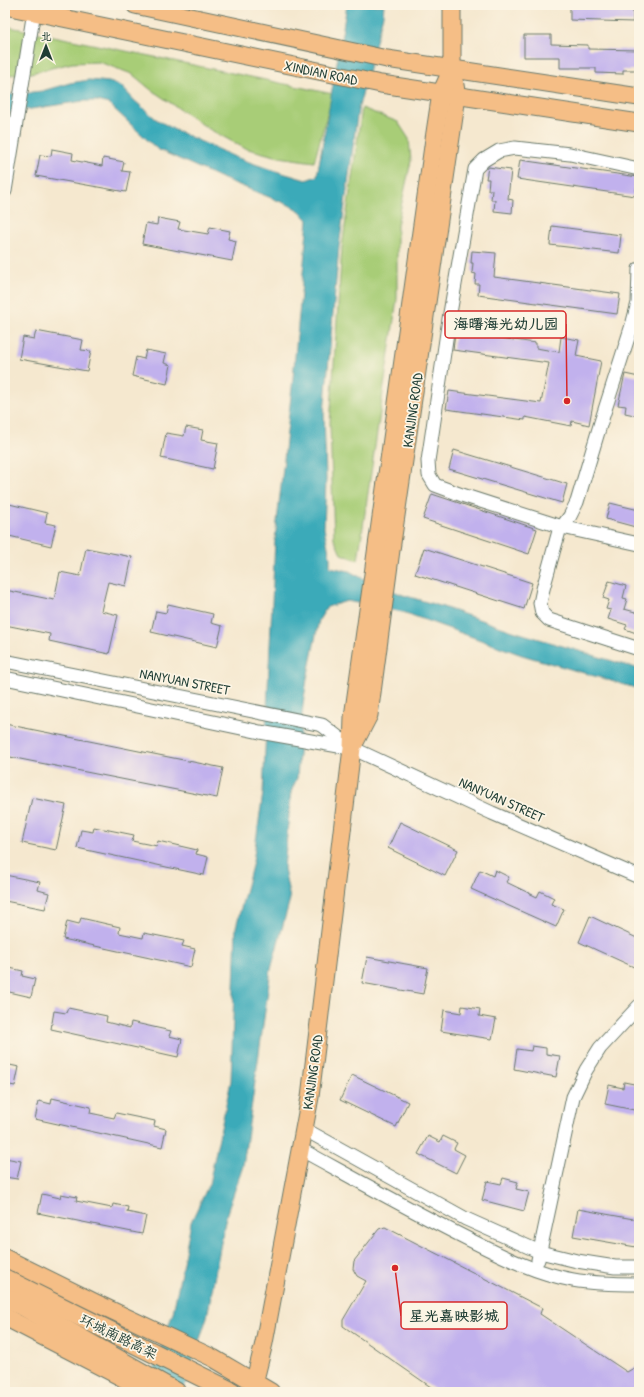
<svg xmlns="http://www.w3.org/2000/svg" width="644" height="1397" viewBox="0 0 644 1397" font-family="'Patrick Hand','LXGW WenKai TC',sans-serif">
<rect width="100%" height="100%" fill="#fcf5e5"/>
<filter id="ink" filterUnits="userSpaceOnUse"><feTurbulence type="fractalNoise" baseFrequency=".025" numOctaves="2"/><feDisplacementMap in="SourceGraphic" scale="8" xChannelSelector="R" yChannelSelector="G"/><feConvolveMatrix kernelMatrix="1 2 1 2 8 2 1 2 1" color-interpolation-filters="sRGB"/></filter>
<filter id="wash" filterUnits="userSpaceOnUse"><feTurbulence type="fractalNoise" baseFrequency=".012" numOctaves="4" result="noise"/><feDisplacementMap in="SourceGraphic" scale="16" xChannelSelector="R" yChannelSelector="G"/><feGaussianBlur stdDeviation="0.9" result="paint"/><feColorMatrix in="noise" values="0 0 0 0 0 0 0 0 0 0 0 0 0 0 0 0 0 1.4 0 .05"/><feComposite in="paint" operator="in"/></filter>
<g filter="url(#wash)">
<rect width="100%" height="100%" fill="#f5e8cf"/>
<!-- green -->
<g fill="#a8cd77" stroke="#648556">
<path d="M5 26 333 94 314 162 279 157 244 148 209 129 150 89 132 74 99 62 72 63 27 74 5 75Z"/>
<path d="M362 108 398 122 409 139 411 161 397 225V299L358 560 341 554 334 539 330 423 342 247Z"/>
</g>
<!-- water -->
<path fill="#3baab9" stroke="#2d7476" d="M347 5H384L383 15 358 110 339 247 324 413 326 479 324 528 330 557V567L349 571 362 578 403 595 440 606 513 631 639 669V689L522 655 403 612 347 601 327 607 319 620 307 679 303 705 297 778 291 792 284 868 290 899 271 969 243 1166 226 1216 207 1317 183 1392H145L173 1313 191 1222 209 1184 231 1081 236 927 253 862 263 793 275 540 293 378 308 220 300 211 289 205 219 177 157 149 109 104 98 101H83L5 113V95L42 91 70 83 89 80 109 82 121 86 135 101 156 119 175 130 235 157 269 169 306 180 317 176Z"/>
<g id="blocks">
<!-- building -->
<g fill="#c1b1ed">
<path d="M570 5H633V22L570 20Z"/>
<path d="M524 35H551V44L588 45V49L639 50V70H623V74L596 73V68H560V57H524Z"/>
<path d="M52 149 73 153 72 160 102 166 103 158 124 162 122 171 130 172 126 192 36 176 40 155 51 156Z"/>
<path d="M520 160 638 177 635 196 517 179Z"/>
<path d="M488 167 511 170 508 199 513 200 512 213 494 211 495 200H491L492 190H488L489 179H486Z"/>
<path d="M158 218 180 222 178 229 208 234 210 227 230 231 228 239 236 241 232 261 142 244 146 223 157 225Z"/>
<path d="M552 226 621 235 619 253 550 245Z"/>
<path d="M472 251 496 253 494 277 620 294 617 314 478 295 479 284H475L476 274 472 273 473 263H471Z"/>
<path d="M36 331 83 340 81 350 91 351 87 371 19 359 23 337 34 339Z"/>
<path d="M455 332 536 343V348L559 352 561 337 579 340 576 356 601 361 589 425 572 421 571 426 525 417V420L446 409 449 391 541 403 549 363 453 350Z"/>
<path d="M146 350 166 354 164 363 171 365 167 384 132 376 136 357 144 359Z"/>
<path d="M625 374 639 377V416L625 413 626 406 618 405Z"/>
<path d="M186 427 203 430 201 440 218 443 213 469 161 458 166 433 184 436Z"/>
<path d="M454 450 567 484 562 503 449 469Z"/>
<path d="M432 494 537 529 529 554 423 519Z"/>
<path d="M5 503 47 513 45 523 56 525 51 546 5 535Z"/>
<path d="M610 503 639 510V528L606 519Z"/>
<path d="M86 548 132 557 126 586 108 582 101 611 118 615 109 654 49 641 50 634 5 625V590L54 600 60 572 80 576Z"/>
<path d="M424 548 532 583 524 609 415 574Z"/>
<path d="M609 581 626 586 623 598 627 599 624 609 639 613V634L625 629 627 625 608 619 611 610 606 609 609 600 603 598Z"/>
<path d="M168 604 213 614 211 623 222 626 217 647 151 632 156 611 166 613Z"/>
<path d="M5 724 223 768 217 798 5 756Z"/>
<path d="M32 798 66 805 56 850 22 843Z"/>
<path d="M400 822 458 850 445 876 388 848Z"/>
<path d="M94 827 134 835 132 841 157 846 158 841 197 850 196 854 208 857 204 875 77 848 81 830 93 832Z"/>
<path d="M480 870 493 876 495 870 509 877 506 882 537 897 540 891 554 898 551 904 564 909 556 927 471 889Z"/>
<path d="M5 875 40 882 38 890 49 893 45 909 5 901Z"/>
<path d="M590 916 639 939V963L636 968 579 942Z"/>
<path d="M81 918 120 927 119 933 143 938 144 933 184 941 182 946 195 949 191 967 63 939 67 921 79 924Z"/>
<path d="M367 957 428 968 423 994 362 983Z"/>
<path d="M5 967 23 971 22 976 35 979 31 997 5 991Z"/>
<path d="M462 1006 480 1009 479 1016 496 1019 492 1039 441 1031 444 1010 461 1013Z"/>
<path d="M68 1008 107 1016 106 1022 130 1028 131 1022 171 1031 169 1036 182 1039 178 1057 51 1029 54 1011 66 1013Z"/>
<path d="M532 1046 546 1048V1054L560 1056 556 1077 514 1069 517 1049 531 1051Z"/>
<path d="M5 1064 19 1067 15 1086 5 1084Z"/>
<path d="M352 1075 408 1102 396 1127 340 1100Z"/>
<path d="M624 1082 639 1085V1111L605 1104 609 1085 623 1088Z"/>
<path d="M52 1098 91 1107 90 1113 114 1118 116 1113 155 1121 154 1126 166 1129 162 1147 35 1119 39 1101 51 1104Z"/>
<path d="M428 1136 440 1142 443 1136 457 1143 454 1149 465 1155 456 1173 418 1154Z"/>
<path d="M5 1158 21 1161 17 1179 5 1177Z"/>
<path d="M503 1178 518 1182 516 1189 529 1192 524 1211 482 1200 487 1181 501 1184Z"/>
<path d="M42 1194 60 1198 61 1194 77 1197 76 1201 112 1208 113 1204 128 1207 127 1212 146 1216 142 1234 38 1213Z"/>
<path d="M578 1209 639 1220V1232L636 1247 573 1236Z"/>
<path d="M385 1227 542 1308 540 1314 627 1372 639 1365V1392H438L343 1326V1320L366 1281 357 1276 353 1269 354 1261 379 1229Z"/>
</g>
</g>
</g>
<g filter="url(#ink)">
<use href="#blocks" fill-opacity="0" stroke="#6a796a" stroke-width="1"/>
<g fill="none" stroke-linecap="round" stroke-linejoin="round">
<!-- minor casing -->
<g stroke="#6a796a" stroke-width="15">
<g id="minor">
<path d="M639 169 570 154 515 148 499 151 484 160 475 169 449 319 428 461 429 475 435 485 462 495 562 527 639 544"/>
<path d="M5 191 35 5"/>
<path d="M639 269 638 303 633 322 601 422 577 502 570 516 559 531 543 589 540 603 542 613 549 620 639 649"/>
<path d="M5 661 322 725 352 748 492 813 639 877"/>
<path d="M5 678 260 732 350 748"/>
<path d="M304 1129 466 1219 522 1244 540 1252 577 1261 615 1267H639"/>
<path d="M300 1149C355 1179 410 1210 466 1238 500 1255 534 1273 573 1280 595 1284 617 1284 639 1284"/>
<path d="M538 1260 573 1097 586 1070 600 1048 639 1006"/>
</g>
</g>
<!-- major casing -->
<g stroke="#6a796a" stroke-width="19">
<g id="major">
<path d="M135 5 387 59 639 97"/>
<path d="M5 6 381 84 639 123"/>
<path d="M354 744 369 715 391 550 457 96 452 69V5"/>
<path d="M5 1258 98 1304 213 1358 271 1392"/>
<path d="M5 1317 123 1378 148 1392"/>
<path d="M252 1392 264 1343 310 1097 352 748 353 717 434 139 441 93 452 69"/>
</g>
</g>
<!-- highway casing -->
<g stroke="#6a796a" stroke-width="21">
<g id="highway">
<path d="M5 1279 232 1392"/>
<path d="M5 1298 23 1306 176 1392"/>
</g>
</g>
<!-- minor -->
<use href="#minor" stroke="#fff" stroke-width="13"/>
<!-- major -->
<use href="#major" stroke="#f5be86" stroke-width="17"/>
<!-- highway -->
<use href="#highway" stroke="#f5be86" stroke-width="19"/>
</g>
</g>
<g text-anchor="middle" dominant-baseline="central" stroke-width="3.5" stroke-linejoin="round" paint-order="stroke">
<!-- street labels -->
<g font-size="14" fill="#1f3d34" stroke="#fcf5e5">
<text transform="translate(321 72) rotate(12)">XINDIAN ROAD</text>
<text transform="translate(412 410) rotate(-82)">KANJING ROAD</text>
<text transform="translate(185 681) rotate(11)">NANYUAN STREET</text>
<text transform="translate(502 799) rotate(24)">NANYUAN STREET</text>
<text transform="translate(312 1072) rotate(-82)">KANJING ROAD</text>
<text transform="translate(119 1336) rotate(26)">环城南路高架</text>
</g>
</g>
<!-- callouts -->
<path fill="none" stroke="#d62828" stroke-width="1.5" d="M567 401L566 324M395 1268L401 1316"/>
<g fill="#d62828" stroke="#fcf5e5" stroke-width="1.5">
<circle cx="567" cy="401" r="4"/>
<circle cx="395" cy="1268" r="4"/>
</g>
<g fill="#fcf5e5" stroke="#d62828" stroke-width="1.5">
<rect x="445" y="311" width="121" height="27" rx="4"/>
<rect x="401" y="1302" width="106" height="27" rx="4"/>
</g>
<g font-size="15" text-anchor="middle" font-weight="bold" fill="#1f3d34">
<text x="506" y="329">海曙海光幼儿园</text>
<text x="454" y="1321">星光嘉映影城</text>
</g>
<!-- margin -->
<rect width="644" height="1397" fill="none" stroke="#fcf5e5" stroke-width="20"/>
<!-- north arrow -->
<g transform="translate(46 46)" stroke="#fcf5e5" stroke-width="3" paint-order="stroke">
<path d="M0-3L7 15L0 10L-7 15Z" fill="#1f3d34"/>
<text y="-6" font-size="11" font-weight="bold" text-anchor="middle" fill="#1f3d34">北</text>
</g>
</svg>
